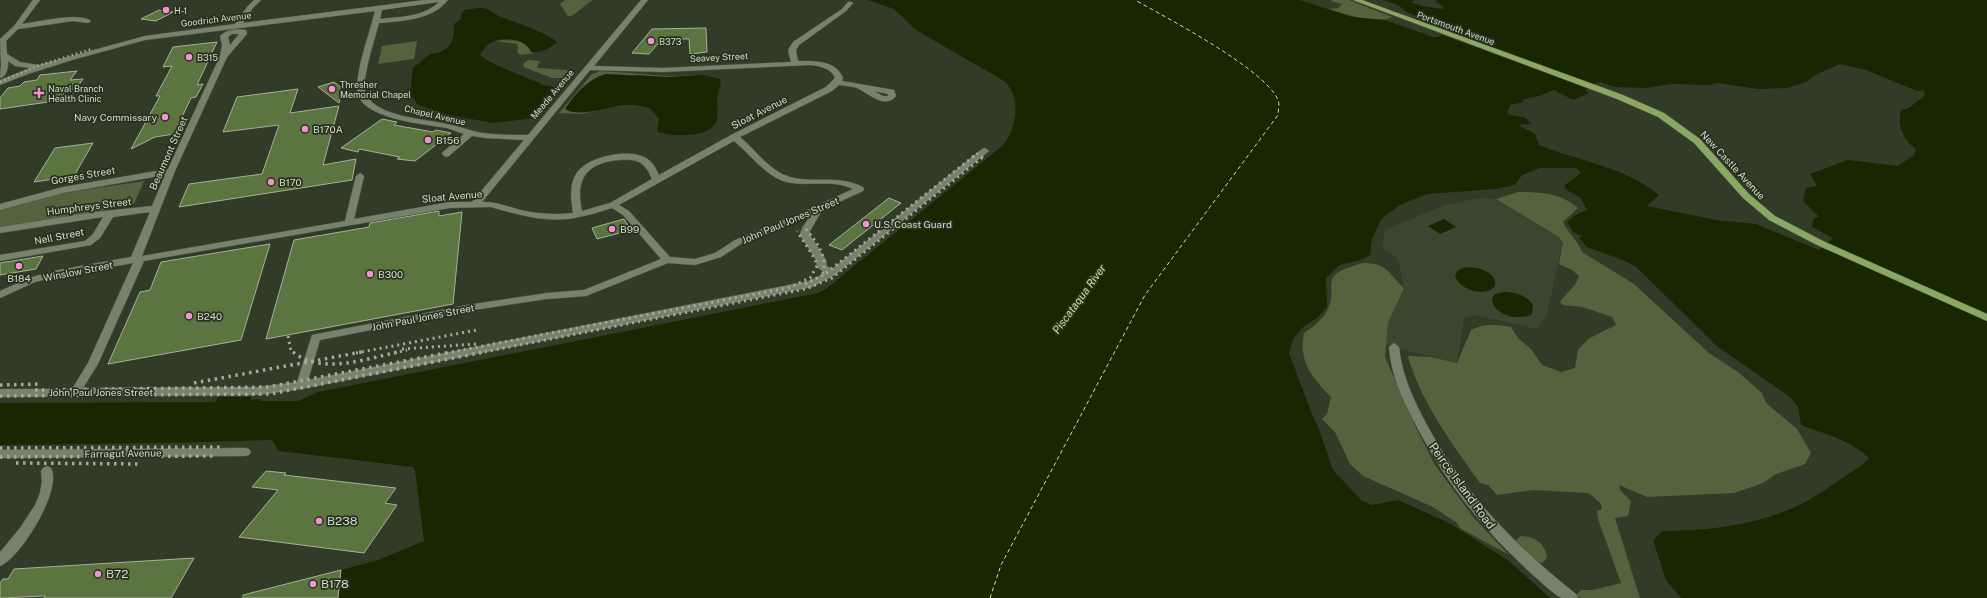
<svg xmlns="http://www.w3.org/2000/svg" width="1987" height="598" viewBox="0 0 1987 598" font-family="'Public Sans',sans-serif">
<rect width="100%" height="100%" fill="#323b28"/>
<!-- built -->
<path fill="#3a462d" d="M1480 198 1496 199 1559 237 1563 243 1547 314 1537 329 1475 315 1464 318 1457 363 1385 345 1388 323 1404 288 1398 259 1382 247 1385 230 1445 205Z"/>
<!-- green -->
<g fill="#52633e">
<path d="M565 0H594L591 1 572 16H568L560 4Z"/>
<path d="M1333 0H1349L1392 17C1376 25 1345 14 1329 9L1338 8 1342 4 1330 1Z"/>
<path d="M503 40C515 41 526 39 531 52L536 53 520 55 517 52 518 47 517 44 495 41Z"/>
<path d="M417 41 414 59 378 64 382 46Z"/>
<path d="M528 60 540 61 537 67 539 68 567 70 569 72 564 78H552L523 67 524 63Z"/>
<path d="M601 71 669 76 703 75 668 77 639 75 581 91 575 96 574 112 597 111 580 114 559 113 592 74Z"/>
<path d="M144 181 134 204 55 220 0 227V210L49 195Z"/>
<path d="M1518 192C1540 192 1561 193 1578 208L1563 222C1568 233 1578 241 1582 252L1634 284 1709 353 1738 372 1762 393 1766 403 1797 429 1811 453 1805 464 1776 474 1763 483 1734 493 1647 497 1619 485 1620 490 1631 501 1628 516 1615 518 1640 598H1581L1576 595 1581 590H1593L1621 583 1598 519 1597 511 1602 509 1601 504 1589 493 1533 490 1497 495 1488 485 1480 483C1454 447 1419 399 1408 356L1431 357 1457 363 1471 330C1486 323 1495 324 1511 327L1518 338 1531 349 1542 365 1561 372 1575 368 1578 350 1588 339 1616 325 1612 317 1582 307 1563 305 1560 302C1566 293 1576 287 1579 276L1572 270 1559 264 1563 243 1559 237 1496 199Z"/>
<path d="M1362 263C1389 263 1387 273 1404 288L1388 323 1385 357 1416 428 1435 465 1474 518 1509 555 1460 528 1457 523 1433 507 1363 476 1350 464 1335 432 1322 419 1327 414 1331 397C1312 378 1298 361 1304 333 1316 325 1326 317 1330 303 1334 293 1327 282 1336 274 1342 268 1355 266 1362 263Z"/>
<path d="M1521 536C1536 537 1545 543 1547 558L1542 563 1536 561 1515 541Z"/>
</g>
<!-- water -->
<g fill="#182701" fill-rule="evenodd">
<path d="M867 0H1300L1352 17 1385 20 1433 37H1438L1451 30 1448 26 1408 13 1398 5 1383 0H1415L1411 2 1422 6 1442 9 1444 7 1437 3 1436 0H1987V598H1681L1666 580 1653 540 1662 531C1709 531 1760 525 1803 503 1823 493 1843 477 1862 465L1869 458C1850 440 1825 434 1801 425L1798 407 1790 397 1718 347 1635 266 1625 261 1587 247 1579 238 1582 236 1573 232 1567 222 1575 215 1587 210 1581 198 1565 189V185L1581 173 1576 168H1540L1522 175 1515 185 1496 189 1427 194 1400 205 1382 218 1372 239 1370 255 1361 260 1340 265 1326 278 1327 307 1317 318 1302 328 1293 339 1289 353 1312 414 1319 429 1333 470 1362 501 1372 505 1398 500 1451 524 1509 561 1550 598H338L341 570 378 560 424 541 415 471 413 467 279 451 272 440 165 443 0 445V403L215 402 218 397H252L250 400 261 399 260 401H298L318 392 818 293 826 289 1001 147C1017 131 1022 96 1004 81L916 30 894 9ZM1840 64 1866 70 1917 91 1924 90 1925 95 1909 108 1901 110C1897 127 1903 139 1916 149L1914 155 1898 166 1848 160 1810 174 1817 186 1806 188 1803 201 1819 217 1814 218 1812 227 1833 238 1819 250 1756 224 1716 220 1647 206 1659 195C1626 167 1578 161 1539 145L1535 134 1518 125 1531 124 1526 118 1507 114 1510 105 1524 102 1521 100 1539 96 1554 90 1573 100 1589 93 1585 90 1595 83 1601 82 1613 87 1646 88 1671 84 1708 85 1718 83 1758 89 1787 88 1806 82 1815 75Z"/>
<path d="M478 8C487 7 491 12 499 16 515 23 544 31 557 42 551 48 539 54 531 52 526 39 504 36 492 42 487 44 484 50 480 54 482 61 530 79 540 83L542 85 559 88 560 90 544 111 535 118 493 123 449 115 418 105 410 94 413 67C419 65 422 59 428 56 431 53 436 53 440 52 454 46 454 36 454 24L461 19V14L465 10Z"/>
<path d="M606 74 668 77 703 75 720 79C722 85 718 91 717 97 717 104 719 116 716 122 709 138 672 137 658 132L657 128 659 119 650 108C642 106 631 104 623 105 609 107 577 118 565 109 574 95 589 78 606 74Z"/>
<path d="M1444 219 1456 227 1440 234 1428 226Z"/>
<path d="M1462 268C1474 266 1497 270 1495 286 1485 298 1461 290 1455 277L1457 271Z"/>
<path d="M1503 292C1515 292 1526 295 1533 305L1532 314C1520 321 1493 316 1492 299L1495 294Z"/>
</g>
<!-- pier -->
<path fill="#323b28" d="M1446 31 1596 85 1590 89 1439 34Z"/>
<g fill="none" stroke-linecap="round" stroke-linejoin="round">
<!-- ferry -->
<path stroke="#c2e798" stroke-width="1" stroke-dasharray="4 3" stroke-linecap="butt" d="M990 598 1001 565 1145 295 1278 115C1278 110 1280 104 1278 100 1265 69 1167 18 1135 0"/>
</g>
<!-- building -->
<g fill="#5c7440" stroke="#a6b19a">
<path d="M159 10 173 12 156 21 141 19Z"/>
<path d="M706 28 707 52 690 54 689 39H662L649 54 632 53 652 29Z"/>
<path d="M217 42 197 85 203 84 196 97 191 98 174 134 155 137 131 149 160 96H156L172 66 163 67 173 47Z"/>
<path d="M77 71 70 80 83 79 69 99 0 109V98L8 88 20 86 24 82 37 80 40 75Z"/>
<path d="M334 82 343 89 339 103 318 87Z"/>
<path d="M298 89 290 113 339 106 323 165 356 159 352 180 179 207 189 184 262 174 279 125 223 132 237 97Z"/>
<path d="M382 119 397 122 394 125 433 132 436 130 451 133 415 161 397 159 400 157 359 149 358 152 341 148Z"/>
<path d="M93 143 74 176 34 182 55 148Z"/>
<path d="M889 198 901 203 842 250 829 245Z"/>
<path d="M439 211V216L462 212 453 304 266 339 294 240 369 227 370 223Z"/>
<path d="M624 219 631 230 597 239 592 228Z"/>
<path d="M270 244 241 340 108 364 140 292 150 290 161 262Z"/>
<path d="M43 256 36 269 0 275V263Z"/>
<path d="M266 471 286 473 284 475 396 488 385 503 397 505 364 553 239 537 278 490 252 487Z"/>
<path d="M194 558 171 598H44L45 596 0 598V583L3 579H8L14 569Z"/>
<path d="M341 570 338 598H243V595Z"/>
</g>
<g fill="none" stroke-linecap="round" stroke-linejoin="round">
<!-- minor casing -->
<g stroke="#525949" stroke-width="1">
<g id="minor">
<path d="M33 0H40L22 24C38 22 79 12 91 21L88 23 73 21 18 29 6 41 7 54 20 62 39 65 145 36 235 24 247 7 254 0H261L252 9 243 23 425 0H448C432 20 403 21 379 23 375 38 362 78 365 91 372 117 426 119 447 124 459 126 470 131 482 133 497 135 513 135 528 135L641 0H648L594 66 663 68 791 62 788 50 793 42 842 9 848 2H852L853 3 846 11 799 45 796 50 798 61C814 61 836 60 843 78L842 81 894 90 896 96C885 110 868 93 857 88 852 86 844 86 839 85L832 91 740 137C756 150 769 171 790 177 816 184 836 174 863 187L864 189 863 191 822 210 810 231V235L826 260 827 266 832 269 982 149 985 148 989 151 835 275 812 287 301 389 258 395 0 397V389H72L88 363 133 263 54 277 35 282 0 298V291L29 278 53 271 131 257 150 212 113 217 100 238 91 245 0 261V255L85 241 93 234 103 217 0 233V227L95 212 152 206 165 175 63 193 0 210V204L63 187 168 169 220 56 222 45 220 36C227 29 236 29 246 30L247 34 227 57 175 171 142 256 345 221 356 176 360 173 364 176 354 219 450 202H472L524 140 486 138 472 136 449 156 446 157 442 154 443 152 464 134C458 132 453 130 447 128 425 124 356 119 357 88 358 62 369 36 375 11L145 40 72 60 28 74 0 85V80L30 68 15 66 8 61C9 67 6 77 0 78L1 65 0 39 14 26ZM439 2C424 17 399 17 380 19L382 10ZM232 34H239L230 45 228 37ZM810 65C820 66 831 68 835 78L826 87 731 135 659 175C656 169 653 162 646 158 629 148 587 156 576 174 569 186 571 199 573 213 558 215 540 214 525 211 510 208 497 201 482 202L590 70 663 72ZM874 91 888 94V96H883ZM734 141C750 154 763 173 783 181 806 188 831 178 853 189L801 213 735 240 715 253 695 259 670 257 629 211 619 205ZM619 160C638 159 644 161 652 179L610 203 582 211C575 179 586 163 619 160ZM491 207C519 215 549 224 579 217 590 215 601 211 612 208L623 215 661 259 584 290 547 293 467 305 312 335 297 382 258 387 83 388 98 364 144 261 450 208ZM811 215 802 228 800 235 816 260 817 267 825 273 809 281 308 380 320 340 467 311 547 299 586 296 668 263 695 265 721 257 741 244Z"/>
<path d="M1394 343 1399 347C1402 376 1414 401 1428 427 1465 494 1516 547 1576 594L1578 598C1573 598 1567 598 1562 598 1555 596 1538 579 1532 574 1485 532 1447 484 1418 429 1404 403 1391 377 1389 347Z"/>
<path d="M245 448 249 449 251 452 249 455 245 456 0 458V450Z"/>
<path d="M47 466 51 468C63 489 20 559 0 566V552L20 528 35 505 40 493 42 481 41 471 43 468Z"/>
</g>
</g>
<!-- major casing -->
<g stroke="#525949" stroke-width="1">
<path id="major" d="M1353 0H1362L1623 95 1664 113 1700 139 1749 194 1775 216 1823 241 1987 314V321L1817 245 1769 220 1743 198 1694 143 1658 117 1617 99Z"/>
</g>
<!-- minor -->
<use href="#minor" fill="#77826c" fill-rule="evenodd"/>
<!-- major -->
<use href="#major" fill="#8aa862" fill-rule="evenodd"/>
<!-- rail-far2 -->
<g stroke="#a4ab9d" stroke-width="2.5" stroke-dasharray="1.5 3" stroke-linecap="butt">
<path d="M0 82 37 66 92 49"/>
<path d="M973 157 978 153"/>
<path d="M982 157 985 155"/>
</g>
<!-- rail-far1 -->
<g stroke="#a4ab9d" stroke-width="3" stroke-dasharray="2 4" stroke-linecap="butt">
<path d="M806 229C817 243 829 257 822 276"/>
<path d="M805 284 825 274 974 156"/>
<path d="M788 288 810 278 817 266 815 259 797 231"/>
<path d="M288 336 291 351 294 353"/>
<path d="M402 349 476 344"/>
<path d="M356 353 477 330"/>
<path d="M394 353 407 350"/>
<path d="M446 353 787 288"/>
<path d="M479 353 806 289 832 278 984 156"/>
</g>
<!-- rail -->
<g stroke="#a4ab9d" stroke-width="3.5" stroke-dasharray="2.5 4.5" stroke-linecap="butt">
<path d="M293 352C321 375 366 359 398 352"/>
<path d="M194 383 362 352"/>
<path d="M0 385 42 384"/>
<path d="M35 390 268 387 451 352"/>
<path d="M0 396 270 394 484 352"/>
<path d="M0 448 222 447"/>
<path d="M0 457 216 456"/>
<path d="M16 463 142 464"/>
</g>
</g>
<!-- markers -->
<g fill="#f391d6" stroke="#28311e" stroke-width="1.5">
<circle cx="166" cy="10" r="4"/>
<circle cx="651" cy="41" r="4"/>
<circle cx="189" cy="57" r="4"/>
<circle cx="332" cy="89" r="4"/>
<path d="M37 87h4v4h4v4h-4v4h-4v-4h-4v-4h4z"/>
<circle cx="165" cy="117" r="4"/>
<circle cx="305" cy="129" r="4"/>
<circle cx="428" cy="140" r="4"/>
<circle cx="271" cy="182" r="4"/>
<circle cx="866" cy="224" r="4"/>
<circle cx="612" cy="229" r="4"/>
<circle cx="19" cy="266" r="4"/>
<circle cx="370" cy="274" r="4"/>
<circle cx="189" cy="316" r="4"/>
<circle cx="319" cy="521" r="4"/>
<circle cx="98" cy="574" r="4"/>
<circle cx="313" cy="584" r="4"/>
</g>
<g text-anchor="middle" dominant-baseline="central" stroke-width="3.5" stroke-linejoin="round" paint-order="stroke">
<!-- far-poi labels -->
<g font-size="9" fill="#d3d9cd" stroke="#28311e" text-anchor="start">
<text x="174" y="10">H-1</text>
<text x="659" y="41">B373</text>
<text x="197" y="57">B315</text>
<text x="340" y="84">Thresher<tspan x="340" dy="10">Memorial Chapel</tspan></text>
<text x="48" y="88">Naval Branch<tspan x="48" dy="10">Health Clinic</tspan></text>
</g>
<!-- far-street labels -->
<g font-size="9" fill="#d3d9cd" stroke="#28311e">
<text transform="translate(216 19) rotate(-7)">Goodrich Avenue</text>
<text transform="translate(1456 28) rotate(20)">Portsmouth Avenue</text>
<text transform="translate(719 57) rotate(-3)">Seavey Street</text>
<text transform="translate(552 94) rotate(-50)">Meade Avenue</text>
<text transform="translate(435 115) rotate(13)">Chapel Avenue</text>
</g>
<!-- street labels -->
<g font-size="10" fill="#d3d9cd" stroke="#28311e">
<text transform="translate(759 112) rotate(-27)">Sloat Avenue</text>
<text transform="translate(168 153) rotate(-66)">Beaumont Street</text>
<text transform="translate(1733 165) rotate(47)">New Castle Avenue</text>
<text transform="translate(83 175) rotate(-10)">Gorges Street</text>
<text transform="translate(452 196) rotate(-5)">Sloat Avenue</text>
<text transform="translate(89 206) rotate(-7)">Humphreys Street</text>
<text transform="translate(790 220) rotate(-23)">John Paul Jones Street</text>
<text transform="translate(59 236) rotate(-11)">Nell Street</text>
<text transform="translate(78 271) rotate(-11)">Winslow Street</text>
<text transform="translate(423 317) rotate(-11)">John Paul Jones Street</text>
<text x="101" y="392">John Paul Jones Street</text>
<text transform="translate(123 453) rotate(-1)">Farragut Avenue</text>
</g>
<!-- poi labels -->
<g font-size="10" fill="#d3d9cd" stroke="#28311e" text-anchor="start">
<text x="157" y="117" text-anchor="end">Navy Commissary</text>
<text x="313" y="129">B170A</text>
<text x="436" y="140">B156</text>
<text x="279" y="182">B170</text>
<text x="874" y="224">U.S. Coast Guard</text>
<text x="620" y="229">B99</text>
<text x="378" y="274">B300</text>
<text x="19" y="278" text-anchor="middle">B184</text>
<text x="197" y="316">B240</text>
</g>
<!-- water labels -->
<g font-size="11" font-style="italic" fill="#c2e798" stroke="#28311e">
<text transform="translate(1079 299) rotate(-54)">Piscataqua River</text>
</g>
<!-- near-street labels -->
<g font-size="12" fill="#d3d9cd" stroke="#28311e">
<text transform="translate(1462 486) rotate(54)">Peirce Island Road</text>
</g>
<!-- near-poi labels -->
<g font-size="12" fill="#d3d9cd" stroke="#28311e" text-anchor="start">
<text x="327" y="521">B238</text>
<text x="106" y="574">B72</text>
<text x="321" y="584">B178</text>
</g>
</g>
</svg>
